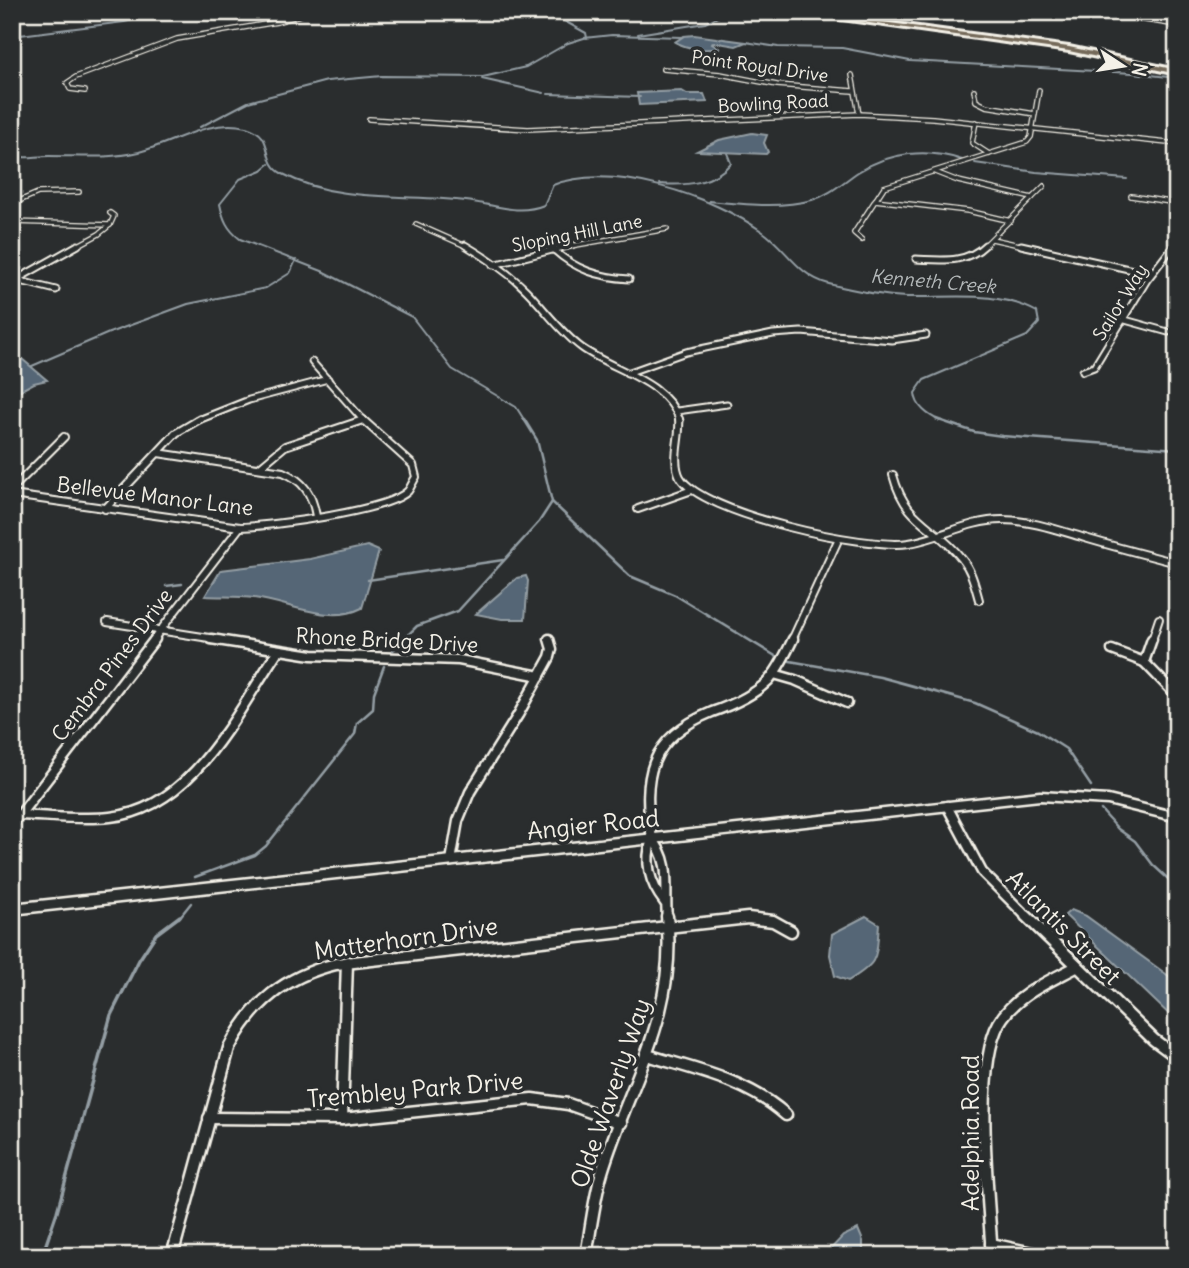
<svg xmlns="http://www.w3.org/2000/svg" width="1189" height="1268" viewBox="0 0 1189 1268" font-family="Delius,sans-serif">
<rect width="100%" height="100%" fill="#2a2d2e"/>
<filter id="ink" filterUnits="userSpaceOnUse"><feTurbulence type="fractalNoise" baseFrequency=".0143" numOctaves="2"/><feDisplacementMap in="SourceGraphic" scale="14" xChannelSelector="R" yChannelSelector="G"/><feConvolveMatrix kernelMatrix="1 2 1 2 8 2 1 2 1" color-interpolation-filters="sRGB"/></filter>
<g filter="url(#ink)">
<!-- water -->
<g fill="#546676" stroke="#949ea4" stroke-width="2">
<path d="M694 35 746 42 736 46 713 42 712 44 719 48C705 51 688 49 675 42L684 36Z"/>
<path d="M682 91 687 94H704L707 102 639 105 637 93Z"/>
<path d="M752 133 767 135 764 143 768 152 766 154 697 151 719 140Z"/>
<path d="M22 359 47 380 34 383 12 395V362Z"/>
<path d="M367 546 379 551 362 608C329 625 288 602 254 598 238 596 221 597 205 596L221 570 310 559Z"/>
<path d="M526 576 528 581 525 619H502L476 614 517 578Z"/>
<path d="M1071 910 1086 916 1177 982V1022L1065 915Z"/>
<path d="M866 916 879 924C876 960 879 962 848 981L835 976 830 955 832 934Z"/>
<path d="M858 1229 863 1241V1256H824L843 1236Z"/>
</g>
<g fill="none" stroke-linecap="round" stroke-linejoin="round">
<!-- stream-far2 -->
<g stroke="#949ea4" stroke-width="2">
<path d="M548 12 586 33 587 38"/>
<path d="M638 34 705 23 727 12"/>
<path d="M12 36 124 22 171 12"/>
<path d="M745 42 778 47 842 48 910 61 1133 73 1177 78"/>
<path d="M482 79 544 93"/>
<path d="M548 94 640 97"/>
<path d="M200 127 248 102 327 81 382 76 483 77 526 67 568 43 584 38 612 35 682 37"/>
<path d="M12 156C25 159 36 156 49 156 79 156 109 159 139 152 174 143 209 118 246 127 278 136 258 161 283 174 337 203 406 194 466 201 493 204 517 216 544 205L553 185C613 162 712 196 763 232 787 249 798 276 829 284 853 290 882 296 907 297 951 298 998 290 1037 312L1039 323 1027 336 924 380 915 393C916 407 928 415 940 421"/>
<path d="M975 163 1036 172 1127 179"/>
<path d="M269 164 262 170 240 179 220 204C223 219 227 229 240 239L322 271 412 317 452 369 516 407 525 421"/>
<path d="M660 184C686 186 713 184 731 163L727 153"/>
<path d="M709 201C742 204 779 209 812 200 830 195 843 182 858 172 889 152 928 148 962 160"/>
<path d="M32 366 109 333 188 304 266 288 290 273 296 260"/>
</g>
<!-- stream-far1 -->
<g stroke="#949ea4" stroke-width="2.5">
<path d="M936 419 974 432 1002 436 1177 449"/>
<path d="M552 502 630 576 675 595 777 657"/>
<path d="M368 580 503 560"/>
<path d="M166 586 182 584"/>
<path d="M393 650 417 626 458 611 539 522 552 502 537 440 524 419"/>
<path d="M790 661 880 677 975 703 1038 731 1066 749 1091 786"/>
<path d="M1101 810 1118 829 1135 841 1153 865 1177 887"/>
<path d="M195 877 255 855 266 846 355 734 357 723 373 709 374 693 384 666"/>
<path d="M179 918 191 903"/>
</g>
<!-- stream -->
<path stroke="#949ea4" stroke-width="3.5" d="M42 1256 57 1212 111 1015 139 960 156 934 180 916"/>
<!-- minor-far4 casing -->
<g stroke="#f4f1e8" stroke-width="6">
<g id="minor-far4">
<path d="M1023 12 1069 15 1078 12"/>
<path d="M1094 12 1177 25"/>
<path d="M663 69 720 74 777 85 853 91"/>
<path d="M852 75 859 114"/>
<path d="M974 90 976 101 986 106 1035 114"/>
<path d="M85 91 70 89 67 83 76 77 177 39 277 22 310 12"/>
<path d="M369 119 528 129 859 114 933 118 1177 144"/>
<path d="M976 122 972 143 989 154"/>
<path d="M935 172 958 181 1032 198"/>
<path d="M1131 196 1177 203"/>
<path d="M875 200 968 211 1011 221"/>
<path d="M12 204 38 193 79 192"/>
<path d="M12 222 110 225"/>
<path d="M416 224 468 247"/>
<path d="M992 239 1029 247"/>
<path d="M862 240 854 233 884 187 1027 142 1031 137 1039 90"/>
<path d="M75 247 99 234 110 225 114 216 110 213"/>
<path d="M565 247 667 229"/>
<path d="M983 247 1044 186"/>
<path d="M1173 247 1177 242"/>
</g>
</g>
<!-- minor-far3 casing -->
<g stroke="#f4f1e8" stroke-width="9">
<g id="minor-far3">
<path d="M465 245C487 258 508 272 526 290 545 309 560 332 582 348 614 371 666 380 680 421"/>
<path d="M1021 245 1151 274"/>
<path d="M554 250C576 270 599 277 629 279"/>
<path d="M916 259C941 260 966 264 985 245"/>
<path d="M493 265 572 245"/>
<path d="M16 280 56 290"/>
<path d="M12 282 78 245"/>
<path d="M1125 320 1168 332"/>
<path d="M312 362 364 421"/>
<path d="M1083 371 1094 367 1147 280 1174 245"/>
<path d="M627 373 686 352 773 334 801 332 892 340 926 335"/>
<path d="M677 411 727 404"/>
<path d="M196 421 249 400 328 379"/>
<path d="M360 421 363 420"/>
</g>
</g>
<!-- minor-far2 casing -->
<g stroke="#f4f1e8" stroke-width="10">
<g id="minor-far2">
<path d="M679 419C681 438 671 459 680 477 701 514 868 550 909 543 941 538 969 520 1002 520 1030 520 1058 530 1085 538 1115 547 1146 555 1177 563"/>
<path d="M158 453 283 472C304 481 312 494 316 516"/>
<path d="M260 467 285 446 363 420"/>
<path d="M893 475C906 524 935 524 962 559 972 571 975 586 979 600"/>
<path d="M12 489 64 437"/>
<path d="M12 495 240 527C271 526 389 511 408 491 411 487 413 481 416 477L413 465 362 419"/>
<path d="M105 509 176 433 200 419"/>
<path d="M638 509 692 490"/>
<path d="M1172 562 1177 539"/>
<path d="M107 622 222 640"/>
<path d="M153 640 240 527"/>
<path d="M792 640 839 538"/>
<path d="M1152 640 1159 619"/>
</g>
</g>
<!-- minor-far1 casing -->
<g stroke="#f4f1e8" stroke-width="13">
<g id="minor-far1">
<path d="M211 639 312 655 459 660 540 676"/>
<path d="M1112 650 1144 662 1177 696"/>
<path d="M1144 662 1152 639"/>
<path d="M774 674 795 680 847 703"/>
<path d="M947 806 982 872 1028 918"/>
<path d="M19 815C48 816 80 820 110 817 193 809 236 713 278 651"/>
<path d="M12 825 155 639"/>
<path d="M652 839C642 777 648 738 712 712 732 705 753 696 768 681 779 669 786 653 793 639"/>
<path d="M652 839C644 862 650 884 665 903"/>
<path d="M652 839C673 862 664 891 667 918"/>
<path d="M451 861 458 821 470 792 518 715 550 657 552 649 549 639"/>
</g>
</g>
<!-- minor casing -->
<g stroke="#f4f1e8" stroke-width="15">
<g id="minor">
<path d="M1026 916 1154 1040 1177 1057"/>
<path d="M647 1055C696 1070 747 1080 786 1115"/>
<path d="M209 1118 342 1119 532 1099 568 1104 621 1123"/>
<path d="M342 1119 347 962"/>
<path d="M991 1244 1046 1256"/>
<path d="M172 1256 229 1048C252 1003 286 976 336 964L748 918 773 921 791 931"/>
<path d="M586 1256C591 1228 594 1199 602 1172 629 1083 678 1014 667 916"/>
<path d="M992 1256C989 1200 973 1070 999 1023 1014 996 1050 981 1076 967"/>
</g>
</g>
<!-- tertiary casing -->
<g stroke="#f4f1e8" stroke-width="5">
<path id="tertiary" d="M1040 792 1108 796 1177 813V821L1108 804 1040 800 12 914V904Z"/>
</g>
<!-- trunk casing -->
<g stroke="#f4f1e8" stroke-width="6">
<path id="trunk" d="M792 12H807L1069 47 1177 70V74L1069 51Z"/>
</g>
<!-- minor-far4 -->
<use href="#minor-far4" stroke="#2a2d2e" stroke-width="3.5"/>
<!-- minor-far3 -->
<use href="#minor-far3" stroke="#2a2d2e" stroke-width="5"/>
<!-- minor-far2 -->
<use href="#minor-far2" stroke="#2a2d2e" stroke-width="6"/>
<!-- minor-far1 -->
<use href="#minor-far1" stroke="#2a2d2e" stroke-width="8"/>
<!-- minor -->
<use href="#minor" stroke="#2a2d2e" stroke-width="10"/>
<!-- tertiary -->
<use href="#tertiary" fill="#2a2d2e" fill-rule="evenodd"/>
<!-- trunk -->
<use href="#trunk" fill="#746a5a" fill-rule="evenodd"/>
</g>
</g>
<g text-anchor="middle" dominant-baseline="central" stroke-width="7" stroke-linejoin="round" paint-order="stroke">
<!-- far-street labels -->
<g font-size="18" fill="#f4f1e8" stroke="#2a2d2e">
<text transform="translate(760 66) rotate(8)">Point Royal Drive</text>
<text transform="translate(773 103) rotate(-3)">Bowling Road</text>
<text transform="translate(577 233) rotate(-11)">Sloping Hill Lane</text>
<text transform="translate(1120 302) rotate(-58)">Sailor Way</text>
</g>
<!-- far-water labels -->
<g font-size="19" font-style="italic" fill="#b4b9ba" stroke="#2a2d2e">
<text transform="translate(933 281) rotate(5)">Kenneth Creek</text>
</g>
<!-- street labels -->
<g font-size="21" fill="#f4f1e8" stroke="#2a2d2e">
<text transform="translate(155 496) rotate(7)">Bellevue Manor Lane</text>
<text transform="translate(387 640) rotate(3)">Rhone Bridge Drive</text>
<text transform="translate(112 665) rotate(-53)">Cembra Pines Drive</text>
</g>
<!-- near-street labels -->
<g font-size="24" fill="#f4f1e8" stroke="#2a2d2e">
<text transform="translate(593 824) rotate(-6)">Angier Road</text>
<text transform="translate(1064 927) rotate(45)">Atlantis Street</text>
<text transform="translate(406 938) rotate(-8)">Matterhorn Drive</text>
<text transform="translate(415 1089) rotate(-5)">Trembley Park Drive</text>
<text transform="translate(610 1093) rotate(-71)">Olde Waverly Way</text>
<text transform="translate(970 1133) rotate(-90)">Adelphia Road</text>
</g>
</g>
<!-- margin -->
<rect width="1189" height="1268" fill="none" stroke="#2a2d2e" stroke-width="42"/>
<rect x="21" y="21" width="1147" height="1226" fill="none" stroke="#f4f1e8" stroke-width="2.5" filter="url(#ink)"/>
<!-- north arrow -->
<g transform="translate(1123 66) rotate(102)" stroke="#2a2d2e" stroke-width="5" paint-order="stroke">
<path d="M0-5L12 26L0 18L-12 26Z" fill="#f4f1e8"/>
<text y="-10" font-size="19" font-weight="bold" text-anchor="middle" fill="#f4f1e8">N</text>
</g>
</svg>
